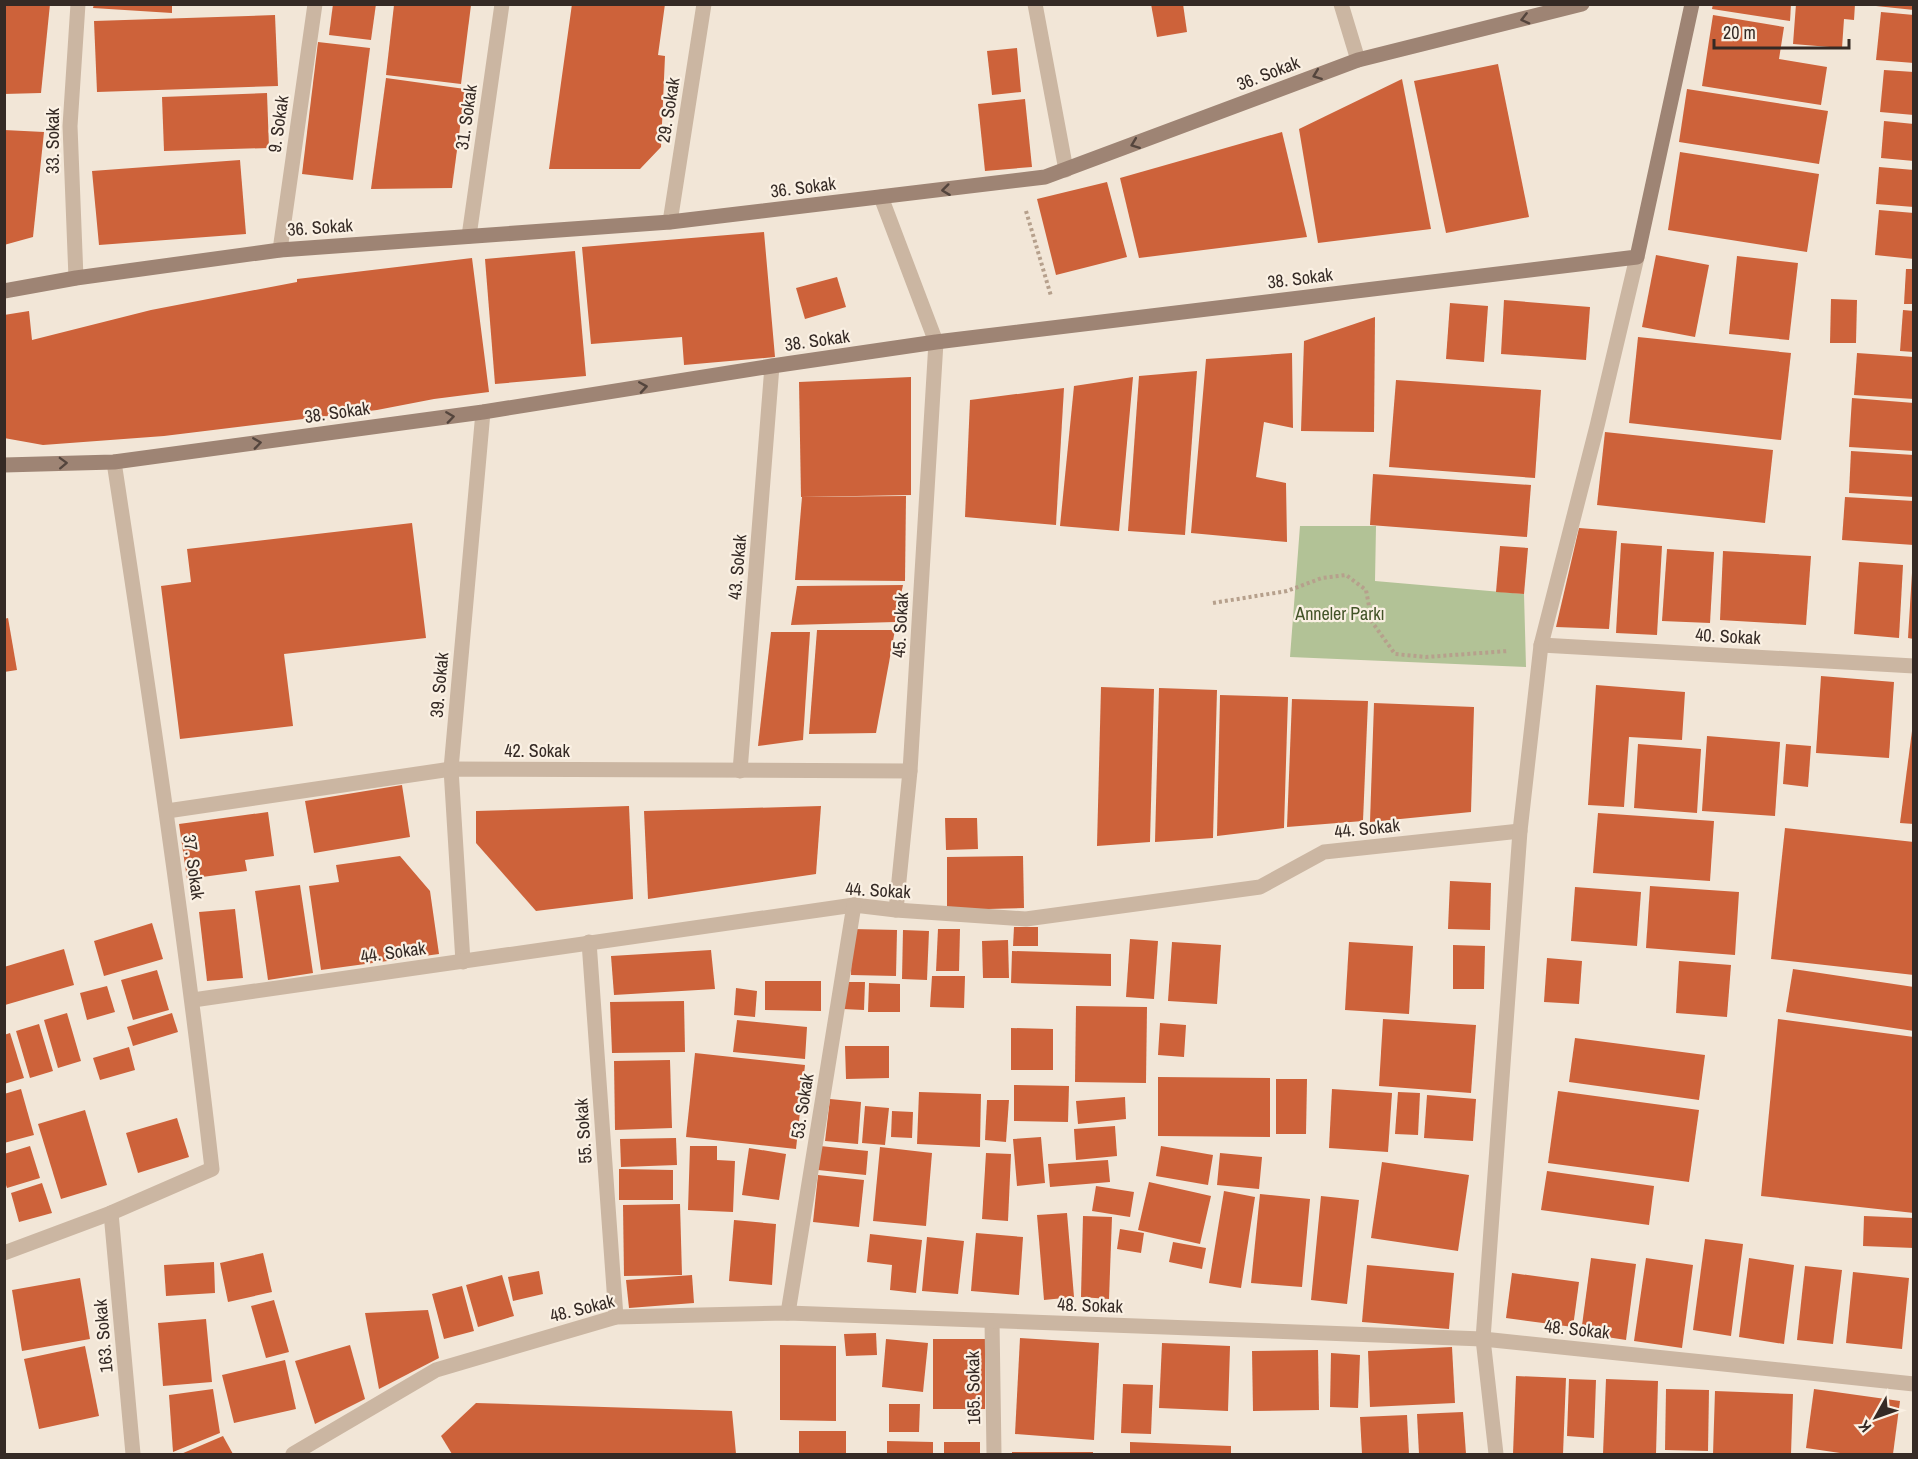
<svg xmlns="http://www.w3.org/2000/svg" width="1918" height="1459" viewBox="0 0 1918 1459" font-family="'Archivo Narrow',sans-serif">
<rect width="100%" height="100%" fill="#f2e6d7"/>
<!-- green -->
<path fill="#b2c296" d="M1300 526H1376L1375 581 1524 594 1526 667 1290 657Z"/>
<!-- building -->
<g fill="#cd623a">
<path d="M4 4H50L41 93 4 94Z"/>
<path d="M94 4H172V13L93 8Z"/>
<path d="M333 4H376L371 40 329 35Z"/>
<path d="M572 4H665L658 55 665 56 661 147 640 169H549Z"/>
<path d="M1151 4H1183L1187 32 1157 37Z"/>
<path d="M1713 4H1791L1790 21 1712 9Z"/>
<path d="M1796 4H1855L1854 20 1844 19 1842 48 1793 44Z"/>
<path d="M1876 4H1914V10L1876 6Z"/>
<path d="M394 5H471L461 84 386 75Z"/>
<path d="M1881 12 1914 15V63L1876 60Z"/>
<path d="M275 15 278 86 97 92 94 21Z"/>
<path d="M1713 15 1784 27 1779 59 1827 67 1821 105 1702 86Z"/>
<path d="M318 42 370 48 353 180 302 174Z"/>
<path d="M1017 48 1021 92 992 95 987 51Z"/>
<path d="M1498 64 1529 217 1446 233 1414 81Z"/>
<path d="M1884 70 1914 72V115L1880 112Z"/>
<path d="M386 78 465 89 452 188 371 189Z"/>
<path d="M1402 79 1431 229 1318 243 1299 129Z"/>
<path d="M1687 89 1828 111 1819 164 1679 142Z"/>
<path d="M267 93 269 148 164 151 162 97Z"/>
<path d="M1025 99 1032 167 985 171 978 104Z"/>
<path d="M1884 121 1914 124V161L1881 158Z"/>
<path d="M4 130 44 132 33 237 4 245Z"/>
<path d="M1282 132 1307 237 1139 258 1120 178Z"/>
<path d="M1680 152 1819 174 1807 252 1668 230Z"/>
<path d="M240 160 246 234 99 245 92 171Z"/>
<path d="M1879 167 1914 170V207L1876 204Z"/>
<path d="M1107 182 1127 257 1056 275 1037 199Z"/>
<path d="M1879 210 1914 213V259L1875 255Z"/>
<path d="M764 232 775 357 684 365 682 337 591 344 582 247Z"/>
<path d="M575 251 586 376 495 384 485 259Z"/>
<path d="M1656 255 1709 265 1695 337 1642 327Z"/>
<path d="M1737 256 1798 263 1789 340 1729 334Z"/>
<path d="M472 258 489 392 434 399 377 410 164 436 43 445 4 438V315L29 311 32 340 151 310 297 282V279Z"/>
<path d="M1906 269H1914V304H1904Z"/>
<path d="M837 277 846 307 805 319 796 288Z"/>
<path d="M1831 299 1857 300 1856 343H1830Z"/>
<path d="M1504 300 1590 307 1586 360 1501 354Z"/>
<path d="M1450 303 1488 306 1484 362 1446 359Z"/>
<path d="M1903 310 1914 311V352L1900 351Z"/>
<path d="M1375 317 1374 432 1301 431 1304 341Z"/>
<path d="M1638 337 1791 353 1781 440 1629 423Z"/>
<path d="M1292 353 1293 428 1264 422 1256 477 1286 483 1287 542 1191 533 1206 359Z"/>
<path d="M1857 353 1914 357V399L1854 395Z"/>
<path d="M1197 371 1185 535 1128 531 1139 376Z"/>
<path d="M911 377V495L801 497 799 382Z"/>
<path d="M1133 377 1119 531 1060 526 1074 386Z"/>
<path d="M1396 380 1541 390 1535 478 1389 467Z"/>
<path d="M1064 388 1056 525 965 517 970 400Z"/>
<path d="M1852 398 1914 403V451L1849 447Z"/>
<path d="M1605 432 1773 450 1765 523 1597 505Z"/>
<path d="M1851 451 1914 455V497L1849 493Z"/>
<path d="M1373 474 1531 485 1527 537 1370 525Z"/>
<path d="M906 496 905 581 795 580 802 497Z"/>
<path d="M1845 497 1914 501V545L1842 540Z"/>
<path d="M412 523 426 638 284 654 293 726 180 739 161 586 191 582 187 549Z"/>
<path d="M1579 528 1617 531 1609 629 1556 627Z"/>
<path d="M1621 543 1662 546 1657 635 1616 633Z"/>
<path d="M1500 546 1528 548 1524 594 1496 592Z"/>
<path d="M1667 549 1714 552 1710 623 1662 621Z"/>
<path d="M1723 551 1811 556 1806 625 1720 620Z"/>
<path d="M1859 562 1903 565 1899 638 1854 634Z"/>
<path d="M1912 573H1914V639L1908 638Z"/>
<path d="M903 585 895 622 791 625 797 586Z"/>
<path d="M8 618 17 670 4 672V619Z"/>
<path d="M817 630H895L876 733 809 734Z"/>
<path d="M771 632H810L803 740 758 746Z"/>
<path d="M1821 676 1894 682 1889 758 1816 753Z"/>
<path d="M1596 685 1685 692 1682 740 1629 737 1624 807 1588 805Z"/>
<path d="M1101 687 1154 689 1150 842 1097 846Z"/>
<path d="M1159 688 1217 690 1213 838 1155 842Z"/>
<path d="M1220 695 1288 697 1284 828 1217 836Z"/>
<path d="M1292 699 1368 701 1363 821 1287 827Z"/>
<path d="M1374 703 1474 707 1471 812 1370 822Z"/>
<path d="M1912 731H1914V824L1900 823Z"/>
<path d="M1707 736 1780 742 1775 816 1702 811Z"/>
<path d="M1638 744 1701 749 1697 813 1634 808Z"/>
<path d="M1786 744 1811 746 1808 787 1783 784Z"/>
<path d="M402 785 410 837 314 853 305 801Z"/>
<path d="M629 806 633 899 536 911 476 843V811Z"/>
<path d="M821 806 816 874 648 899 644 811Z"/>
<path d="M268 812 274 856 245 860 247 871 187 879 179 824Z"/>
<path d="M1598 813 1714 821 1710 881 1593 873Z"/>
<path d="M945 818H977L978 849 946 850Z"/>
<path d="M1785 828 1914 842V975L1771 959Z"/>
<path d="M400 856 430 891 439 954 321 970 309 886 339 882 336 865Z"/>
<path d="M1023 856 1024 908 947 910V857Z"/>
<path d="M1450 881 1491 883 1490 930 1448 929Z"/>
<path d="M300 885 313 973 268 980 255 891Z"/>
<path d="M1650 886 1739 892 1735 955 1646 948Z"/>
<path d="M1575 887 1641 892 1637 946 1571 941Z"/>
<path d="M235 909 243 978 207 981 199 912Z"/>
<path d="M152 923 163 959 104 976 94 941Z"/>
<path d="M1014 927H1038V946H1013Z"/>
<path d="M852 929 897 930 896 976 851 975Z"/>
<path d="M938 929H960L959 971H936Z"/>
<path d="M903 930 929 931 927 980 902 979Z"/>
<path d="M1130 939 1158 941 1154 999 1126 997Z"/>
<path d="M1008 940 1009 978H983L982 941Z"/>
<path d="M1172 942 1221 945 1217 1004 1168 1001Z"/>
<path d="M1349 942 1413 946 1409 1014 1345 1010Z"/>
<path d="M1453 945 1485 946 1484 989H1453Z"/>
<path d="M64 949 74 985 5 1005 4 967Z"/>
<path d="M711 950 715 989 614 995 611 956Z"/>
<path d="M1012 951 1111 954V986L1011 983Z"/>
<path d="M1547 958 1582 961 1579 1004 1544 1002Z"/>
<path d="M1679 961 1731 965 1727 1017 1676 1013Z"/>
<path d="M1793 969 1914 987V1031L1786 1012Z"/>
<path d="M157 970 169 1010 133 1020 121 980Z"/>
<path d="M932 976H965L964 1008 930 1007Z"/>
<path d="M765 981H821V1011L765 1010Z"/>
<path d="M843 982H865L864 1010 843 1009Z"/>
<path d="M869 983 900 984V1012H868Z"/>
<path d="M107 986 115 1012 87 1020 80 993Z"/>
<path d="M736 988 757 991 755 1017 734 1015Z"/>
<path d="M684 1001 685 1052 612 1053 610 1002Z"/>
<path d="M1076 1006 1147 1007 1146 1083 1075 1082Z"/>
<path d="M67 1013 81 1061 58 1068 44 1020Z"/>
<path d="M172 1013 178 1032 133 1046 127 1027Z"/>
<path d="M1383 1019 1476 1025 1471 1093 1379 1086Z"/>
<path d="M1778 1019 1914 1037V1213L1761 1196Z"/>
<path d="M737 1020 807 1027 805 1059 733 1052Z"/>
<path d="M1160 1023 1186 1025 1184 1057 1158 1055Z"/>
<path d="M39 1024 53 1071 30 1078 16 1031Z"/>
<path d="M1011 1028 1053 1029V1070H1011Z"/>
<path d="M10 1033 24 1078 4 1084V1035Z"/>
<path d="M1575 1038 1705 1055 1699 1100 1569 1082Z"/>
<path d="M845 1046H889V1078L846 1079Z"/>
<path d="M129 1047 135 1070 100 1080 93 1058Z"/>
<path d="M695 1053 805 1065 796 1149 686 1137Z"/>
<path d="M670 1060 672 1128 615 1130 614 1061Z"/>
<path d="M1158 1077 1270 1078V1137L1158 1136Z"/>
<path d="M1276 1079H1307L1306 1134H1276Z"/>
<path d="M1014 1085 1069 1086 1068 1122 1014 1121Z"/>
<path d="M21 1089 34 1135 4 1143V1094Z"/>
<path d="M1332 1089 1392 1093 1388 1152 1329 1148Z"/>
<path d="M1558 1091 1699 1110 1689 1182 1548 1163Z"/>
<path d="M919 1092 981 1094 980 1147 917 1144Z"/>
<path d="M1398 1092 1420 1093 1418 1135 1395 1134Z"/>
<path d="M1427 1095 1476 1099 1473 1141 1424 1138Z"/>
<path d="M1125 1097 1126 1119 1078 1124 1076 1101Z"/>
<path d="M830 1099 861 1102 858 1144 825 1141Z"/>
<path d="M987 1100H1009L1006 1142 985 1140Z"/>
<path d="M865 1106 889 1108 885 1145 862 1143Z"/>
<path d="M85 1110 107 1185 61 1199 38 1124Z"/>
<path d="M892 1111 913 1112 912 1138 891 1137Z"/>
<path d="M177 1118 189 1157 138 1173 126 1133Z"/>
<path d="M1115 1126 1117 1156 1076 1160 1074 1129Z"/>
<path d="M1041 1137 1045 1183 1017 1186 1013 1139Z"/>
<path d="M676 1138 677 1165 621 1167 620 1139Z"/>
<path d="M30 1146 40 1178 7 1188 4 1179V1154Z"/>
<path d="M690 1146H717V1160L735 1161 733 1212 688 1210Z"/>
<path d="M820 1146 868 1151 866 1175 818 1170Z"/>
<path d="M1161 1146 1213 1155 1208 1185 1156 1176Z"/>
<path d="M880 1147 932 1153 926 1226 873 1221Z"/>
<path d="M749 1148 786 1154 779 1200 742 1195Z"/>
<path d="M986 1153 1011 1154 1008 1221 982 1219Z"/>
<path d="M1220 1153 1262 1157 1259 1189 1217 1185Z"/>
<path d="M1108 1160 1110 1182 1050 1187 1048 1164Z"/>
<path d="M1382 1162 1469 1175 1458 1251 1371 1238Z"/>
<path d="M619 1169 673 1170V1200H619Z"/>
<path d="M1547 1171 1654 1186 1649 1225 1541 1210Z"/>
<path d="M818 1175 864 1180 859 1227 813 1222Z"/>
<path d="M1149 1182 1211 1196 1200 1244 1138 1230Z"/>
<path d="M42 1183 52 1213 19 1222 11 1193Z"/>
<path d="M1096 1186 1134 1192 1130 1217 1092 1211Z"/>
<path d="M1224 1191 1255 1197 1241 1288 1209 1283Z"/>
<path d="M1260 1194 1310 1199 1302 1287 1251 1283Z"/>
<path d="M1321 1196 1359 1200 1347 1304 1311 1300Z"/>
<path d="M680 1204 682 1275 624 1276 623 1205Z"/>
<path d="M1067 1213 1074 1297 1044 1300 1037 1215Z"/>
<path d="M1083 1216 1112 1217 1109 1299 1081 1297Z"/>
<path d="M1864 1216 1914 1218V1248L1863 1246Z"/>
<path d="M734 1220 776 1224 772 1285 729 1281Z"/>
<path d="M1120 1229 1144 1233 1141 1253 1117 1249Z"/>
<path d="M976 1233 1023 1237 1019 1295 971 1291Z"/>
<path d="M870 1234 922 1240 916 1293 890 1290 892 1265 867 1262Z"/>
<path d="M927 1237 964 1241 958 1294 922 1291Z"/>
<path d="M1705 1239 1743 1244 1731 1336 1693 1330Z"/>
<path d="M1173 1242 1206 1248 1202 1269 1169 1262Z"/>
<path d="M263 1253 272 1292 228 1302 220 1263Z"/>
<path d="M1591 1258 1636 1264 1626 1340 1581 1333Z"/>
<path d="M1646 1258 1693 1265 1682 1348 1634 1341Z"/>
<path d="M1749 1258 1794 1265 1784 1344 1739 1337Z"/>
<path d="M214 1262 215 1293 166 1296 164 1265Z"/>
<path d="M1367 1265 1454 1273 1449 1329 1362 1322Z"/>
<path d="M1805 1266 1842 1270 1833 1344 1797 1340Z"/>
<path d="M539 1271 543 1294 513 1301 508 1277Z"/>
<path d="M1853 1272 1909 1278 1902 1349 1846 1343Z"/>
<path d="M1512 1273 1579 1282 1573 1327 1506 1318Z"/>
<path d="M502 1275 514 1316 478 1327 466 1285Z"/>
<path d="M692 1275 694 1303 629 1308 626 1280Z"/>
<path d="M80 1278 90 1339 22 1351 12 1290Z"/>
<path d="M462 1286 474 1331 444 1339 432 1294Z"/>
<path d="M274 1300 289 1352 266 1358 251 1306Z"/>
<path d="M428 1310 439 1358 379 1389 365 1313Z"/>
<path d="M206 1319 212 1382 163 1386 158 1323Z"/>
<path d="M876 1333 877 1355 846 1356 844 1334Z"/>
<path d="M1020 1338 1099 1343 1094 1440 1015 1434Z"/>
<path d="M886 1339 928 1343 923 1392 882 1387Z"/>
<rect x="933" y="1339" width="52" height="70"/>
<path d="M1162 1343 1230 1346 1228 1411 1159 1408Z"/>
<path d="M350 1345 365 1399 315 1424 295 1361Z"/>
<path d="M780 1345 836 1346V1421L780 1420Z"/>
<path d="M85 1346 99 1416 39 1429 24 1359Z"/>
<path d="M1452 1347 1455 1403 1370 1407 1368 1351Z"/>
<path d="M1318 1350 1319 1410 1253 1411 1252 1351Z"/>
<path d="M1331 1353 1360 1355 1358 1408 1330 1407Z"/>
<path d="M285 1360 296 1409 234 1423 222 1375Z"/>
<path d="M1516 1376 1566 1378 1563 1454H1513Z"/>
<path d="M1569 1379 1596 1380 1594 1438 1567 1436Z"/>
<path d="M1606 1379 1658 1381 1656 1454H1603Z"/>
<path d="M1123 1384 1153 1385 1151 1434 1121 1433Z"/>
<path d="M213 1389 220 1433 173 1452 169 1395Z"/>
<path d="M1666 1389 1709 1390 1708 1451 1665 1450Z"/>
<path d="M1814 1389 1900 1401 1893 1454H1847L1806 1448Z"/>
<path d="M1715 1391 1793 1394 1791 1454H1713Z"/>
<path d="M476 1403 732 1411 736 1454H452L441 1436Z"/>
<path d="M889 1404H920L919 1432H889Z"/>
<path d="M1463 1412 1466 1454H1419L1417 1414Z"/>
<path d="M1407 1415 1409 1454H1362L1360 1417Z"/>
<rect x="799" y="1431" width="47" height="23"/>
<path d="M223 1436 233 1454H181Z"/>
<path d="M887 1441 933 1442V1454H887Z"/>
<rect x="944" y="1442" width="36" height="12"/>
<path d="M1130 1442 1231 1446V1454H1130Z"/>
<rect x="1012" y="1452" width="81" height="2"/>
</g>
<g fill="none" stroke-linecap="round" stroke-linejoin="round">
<!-- path -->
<g stroke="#b6a08c" stroke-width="4" stroke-dasharray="3 3" stroke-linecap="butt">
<path d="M1026 211 1051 296"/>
<path d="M1213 603 1287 591 1322 578 1346 575 1366 590 1372 622 1395 654 1426 657 1508 651"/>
</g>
<!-- minor -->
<g stroke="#cbb6a2" stroke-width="15">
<path d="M1035 4 1066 170"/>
<path d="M1341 4 1358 60"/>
<path d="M881 197 936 342 910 771 896 910"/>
<path d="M670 222 704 4"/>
<path d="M469 236 502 4"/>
<path d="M280 250 315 4"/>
<path d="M76 278 70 126 78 4"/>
<path d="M1541 645 1914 666"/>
<path d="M740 771 772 366"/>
<path d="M167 811 451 769 910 771"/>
<path d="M589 942 616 1317"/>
<path d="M463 962 451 769 483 412"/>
<path d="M193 1000C413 969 633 936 854 905L896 910 1026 919 1260 887 1324 852 1520 831"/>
<path d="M111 1213 133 1454"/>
<path d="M4 1253 111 1213 212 1169C185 932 150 697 114 462"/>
<path d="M788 1313 854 905"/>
<path d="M992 1321 994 1454"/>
<path d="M293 1454 436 1370 616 1317 788 1313 1483 1339 1914 1384"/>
</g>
<!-- tertiary -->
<path stroke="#cbb6a2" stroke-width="15" d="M1496 1454 1483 1339 1520 831 1541 645 1597 426 1637 257"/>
<!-- secondary -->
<g stroke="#9e8474" stroke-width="15">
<path d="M4 291 76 278 280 250 670 222 1045 177 1358 60 1582 4"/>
<path d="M4 465 114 462 483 412 772 366 936 342 1637 257 1692 4"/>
</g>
</g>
<!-- one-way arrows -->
<defs><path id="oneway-chevron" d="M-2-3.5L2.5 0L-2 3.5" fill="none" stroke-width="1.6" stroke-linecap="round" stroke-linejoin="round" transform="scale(1.5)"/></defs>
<g stroke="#54453d">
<use href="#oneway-chevron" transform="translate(1525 19) rotate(166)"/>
<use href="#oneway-chevron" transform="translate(1317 75) rotate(159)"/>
<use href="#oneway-chevron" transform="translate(1135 144) rotate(159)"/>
<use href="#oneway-chevron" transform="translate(946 190) rotate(173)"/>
<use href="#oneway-chevron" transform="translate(643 387) rotate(-9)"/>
<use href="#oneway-chevron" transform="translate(450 417) rotate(-8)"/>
<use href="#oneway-chevron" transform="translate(257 443) rotate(-8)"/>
<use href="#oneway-chevron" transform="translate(63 463) rotate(-2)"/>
</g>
<g text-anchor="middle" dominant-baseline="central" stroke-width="4.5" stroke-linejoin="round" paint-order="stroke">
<!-- street labels -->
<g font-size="18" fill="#352a25" stroke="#faf0e3">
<text transform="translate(1268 73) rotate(-21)">36. Sokak</text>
<text transform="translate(668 110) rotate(-81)">29. Sokak</text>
<text transform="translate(466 117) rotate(-82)">31. Sokak</text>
<text transform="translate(278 124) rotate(-82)">9. Sokak</text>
<text transform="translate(52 141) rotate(-90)">33. Sokak</text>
<text transform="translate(803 187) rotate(-7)">36. Sokak</text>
<text transform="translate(320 227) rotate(-4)">36. Sokak</text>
<text transform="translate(1300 278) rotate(-7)">38. Sokak</text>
<text transform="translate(817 340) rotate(-8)">38. Sokak</text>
<text transform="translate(337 412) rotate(-8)">38. Sokak</text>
<text transform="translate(737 567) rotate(-85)">43. Sokak</text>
<text transform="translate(900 625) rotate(-87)">45. Sokak</text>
<text transform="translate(1728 636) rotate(3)">40. Sokak</text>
<text transform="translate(439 685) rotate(-85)">39. Sokak</text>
<text x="537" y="750">42. Sokak</text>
<text transform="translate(1367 828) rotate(-6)">44. Sokak</text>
<text transform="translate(194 867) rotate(82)">37. Sokak</text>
<text transform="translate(878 890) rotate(3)">44. Sokak</text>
<text transform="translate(393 952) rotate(-8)">44. Sokak</text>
<text transform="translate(802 1106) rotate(-81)">53. Sokak</text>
<text transform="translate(583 1131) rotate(-94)">55. Sokak</text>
<text transform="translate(1090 1305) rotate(2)">48. Sokak</text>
<text transform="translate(582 1308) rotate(-14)">48. Sokak</text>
<text transform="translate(1577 1329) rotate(6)">48. Sokak</text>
<text transform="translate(103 1336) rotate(-95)">163. Sokak</text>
<text transform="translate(973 1388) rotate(-91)">165. Sokak</text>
</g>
<!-- park labels -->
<g font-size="18" fill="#435428" stroke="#faf0e3">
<text x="1340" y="613">Anneler Parkı</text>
</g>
</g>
<!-- border -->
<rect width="1918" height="1459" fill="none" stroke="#352a25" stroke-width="12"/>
<!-- north arrow -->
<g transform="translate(1876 1417) rotate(230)" stroke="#faf0e3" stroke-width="4.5" paint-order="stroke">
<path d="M0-4.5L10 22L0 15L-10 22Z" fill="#352a25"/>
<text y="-9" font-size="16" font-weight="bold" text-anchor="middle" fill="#352a25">K</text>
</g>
<!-- scale -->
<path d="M1714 39v9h135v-9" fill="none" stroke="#352a25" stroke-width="3"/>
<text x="1723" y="39" font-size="18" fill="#352a25" stroke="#faf0e3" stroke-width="4.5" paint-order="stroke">20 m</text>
</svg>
